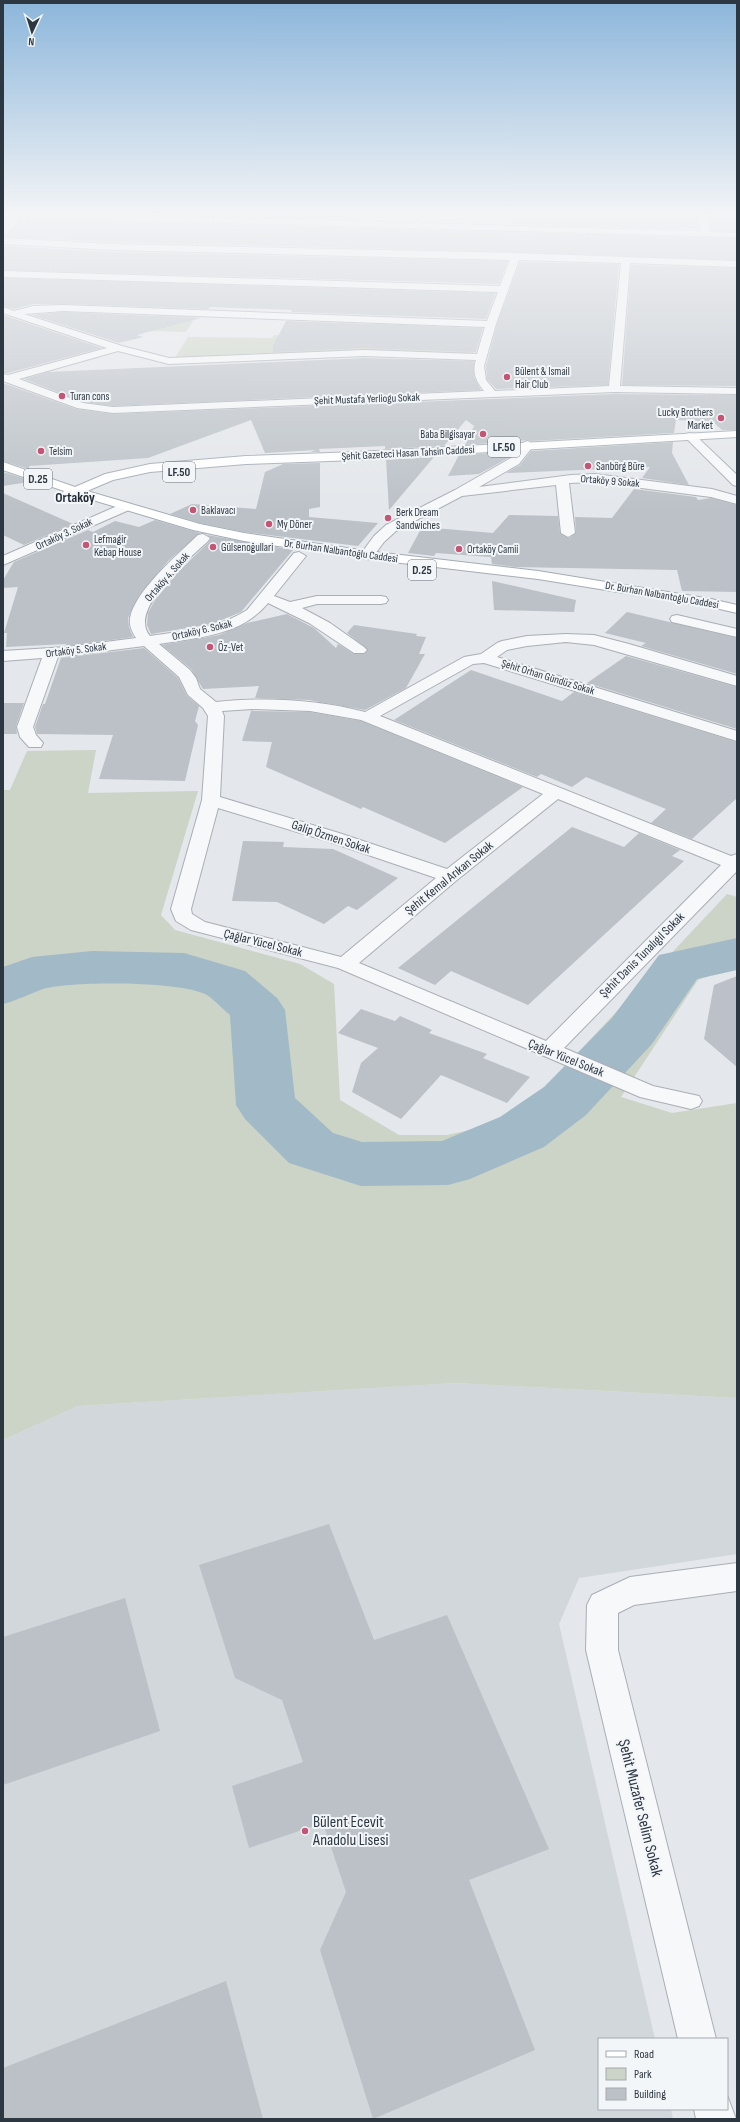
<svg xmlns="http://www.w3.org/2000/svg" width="740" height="2122" viewBox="0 0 740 2122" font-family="'Sofia Sans Condensed',sans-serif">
<rect width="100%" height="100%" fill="#e4e7eb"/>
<!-- built -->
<path fill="#d2d7dc" d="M456 1383 737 1398V1554L579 1578 559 1624 655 2039H599V2109H671L673 2119H3V1440L78 1406Z"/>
<!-- green -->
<g fill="#cbd4c6">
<path d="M157 315 196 316 186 332 151 331Z"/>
<path d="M374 323 422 324 417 338 478 341 474 354 362 351 175 358 188 337 272 338 274 335 318 339 366 336Z"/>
<path d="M96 750 88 793 198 791 161 915 175 930 300 964 334 984 340 1100 399 1135H447L498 1124 540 1093 727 894 737 897V965L698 980 621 1097 672 1113 737 1103V1398L456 1383 78 1406 3 1440V790H10L27 751Z"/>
</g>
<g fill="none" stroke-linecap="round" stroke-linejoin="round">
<!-- river -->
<path fill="#a2b9c7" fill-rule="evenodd" d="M737 938V970L697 979 652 1044 586 1115 544 1147 470 1179 448 1185 361 1186 289 1163 245 1119 236 1105 230 1015C222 1009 215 1000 207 995 182 981 71 981 43 989 29 994 18 1000 3 1004V967L32 957 92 951 184 953 245 971 277 998 285 1010 295 1098 333 1133 362 1142 442 1141 500 1117 544 1087 612 1018 659 955Z"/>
</g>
<!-- building -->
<g fill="#bbc1c7">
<path d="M192 212 302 213 300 216 367 217 366 220 190 215Z"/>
<path d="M513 212H698L699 229 511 224Z"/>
<path d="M709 212H737V232L710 231Z"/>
<path d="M53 220 737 238V260L516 252 112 242 3 237 18 221Z"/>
<path d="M3 246 112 252 508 261 499 284 3 270Z"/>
<path d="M520 262 619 264 608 385 496 389 487 379 486 366 497 324Z"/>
<path d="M631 265 737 268V386L622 385Z"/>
<path d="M3 278 496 293 486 319 291 312 292 310 210 307 208 309 63 304H33L14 309 3 306Z"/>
<path d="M63 312 201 318 137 335 143 337 119 343 32 315Z"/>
<path d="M3 315 102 348 8 373H3Z"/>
<path d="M286 321 483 328 476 352 365 348 273 352V346Z"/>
<path d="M365 358 474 361V377L481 390 113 406 83 402 24 379 48 372Z"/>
<path d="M3 383 76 409 113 414 614 394 737 395V430H722L713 422 676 420 674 433 531 441 528 440 465 445 474 426 466 420 444 446 385 449V446L319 449 320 452H310L316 450 265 453 251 420 148 458 29 466V469L3 461Z"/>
<path d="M673 442 672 453 689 485 642 478 650 467 506 473 520 465 531 451Z"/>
<path d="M514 452 510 457 479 474 448 476 459 455Z"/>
<path d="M434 457 389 510 386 460Z"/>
<path d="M320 463V507L309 509V517L378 523 358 546 244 532 200 523 170 514 192 504 256 509 265 472 283 464Z"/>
<path d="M3 472 29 480V482L3 486Z"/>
<path d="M634 489 696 497 698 500 711 498 737 505V592L682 591 677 570 515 567 492 564 491 557 436 553 434 556 408 553 422 527 493 533 509 515 558 516 560 533 569 538 576 533 575 517 612 518Z"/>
<path d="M3 493 73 524 24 545 3 535Z"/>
<path d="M155 520 200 533 168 561 139 596 128 618 129 627 133 637 67 646H65L66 644 6 647 7 633H4L18 587 3 588V580L14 562 88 530 93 532 115 521 139 527Z"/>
<path d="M207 535 293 550 241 612 212 624 151 634 147 625 148 613 155 600 177 573 209 542 211 538Z"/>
<path d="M492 581 576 600 574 612 494 610Z"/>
<path d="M627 612 737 638V674L641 646 646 643 605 633Z"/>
<path d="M287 614 314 628 336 648 338 644 354 654H364L368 650 347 633 354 625 417 634 416 636 426 637 419 654H425L406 688 365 710 309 700 255 698 259 686 203 689 191 669 162 645 219 635 247 623Z"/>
<path d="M144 648 178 678 187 696 199 706 195 721 198 725 185 781 99 779 113 735 37 734 35 727 43 704H45L61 658Z"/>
<path d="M626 656 737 687V729L587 683Z"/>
<path d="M471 670 562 701 574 692 737 742V798L692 839 651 823 666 809 586 777 572 787 541 774 537 777 394 720Z"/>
<path d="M3 703H24L16 726 17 734H3Z"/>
<path d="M251 711 310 712 361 721 523 787 445 843 363 807 361 809 266 767 272 742 242 741Z"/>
<path d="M572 827 624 847 639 833 680 850 672 856 684 861 528 1005 451 971 435 985 398 968Z"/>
<path d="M243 841 284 842 283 847 333 849 398 878 357 910 348 906 324 924 277 902 232 901Z"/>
<path d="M737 976V1067L704 1039 714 985Z"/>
<path d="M361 1009 395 1021 400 1016 432 1030 429 1033 487 1054 483 1058 530 1077 507 1103 441 1075 401 1119 352 1092 361 1063 378 1048 338 1033Z"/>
<path d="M329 1524 374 1640 447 1615 549 1849 469 1880 535 2050 373 2119 320 1950 346 1892 323 1823 249 1848 232 1786 303 1762 282 1700 235 1678 199 1565Z"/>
<path d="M125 1598 160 1731 3 1785V1637Z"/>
<path d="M226 1981 263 2119H3V2068Z"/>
</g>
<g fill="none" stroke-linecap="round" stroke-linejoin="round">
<!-- minor casing -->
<g stroke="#a9afb5" stroke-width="2">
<g id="minor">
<path d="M699 212H707L709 232 737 233V237L53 218 23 219 3 222V218L23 214 53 213 701 231Z"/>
<path d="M3 238 112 244 516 253 737 261V267L630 263 620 386 737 388V394L614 392 113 413 77 408 3 381V374L8 375 107 348 3 313V307L14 311 33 306 63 305 487 321 498 292 3 277V271L500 286 510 260 112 250 3 244ZM519 260 621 263 609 386 495 391 486 380 484 366 496 324ZM63 311 485 327 477 354 365 350 169 358 122 346 24 314ZM118 351 169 364 365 356 476 360C472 373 476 381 484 391L113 407 83 403 19 379Z"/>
<path d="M690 433 694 434 737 475V486L733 485 684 436 686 434Z"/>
<path d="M528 441 534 445 519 464 479 487 571 475 595 474 712 489 737 496V504L711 497 595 482 569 483 575 533 568 537 561 533 556 485 462 496 396 531 384 542 372 558H362L360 555 374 536 386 525 455 490 511 458 524 442Z"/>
<path d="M124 503 130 507 129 510 3 565V556Z"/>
<path d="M203 534 210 538 208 541C190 558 127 610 150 636 183 631 218 629 247 610L294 553 299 552 306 556 274 596 290 602 317 596H381L386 597 388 600 386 603 381 604H317L302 608 330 623 364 647 367 650 364 653H354L309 623 268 603C241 636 199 637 159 644L190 670 196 678 200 689 216 702C266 697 315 699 365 712L464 657 481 654 497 643 502 641 527 636 566 634 594 635 629 644 737 676V686L594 645 566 642 527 646 507 650 497 657 737 731V741L484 663 473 664 380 716 731 856 737 854V871L564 1048 653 1086 699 1096 702 1101 699 1106 691 1109 640 1097 338 968 191 930 176 921 171 909 202 800 208 716 203 708 188 695 179 677 144 646 58 657 33 727 36 735 43 743 41 747H29L20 737 17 727 42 658 3 661V651L67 647 136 638C132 632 129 626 130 618 135 591 178 554 198 535ZM252 709 310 711 361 720 543 794 447 869 339 833 220 797 224 716 222 711ZM558 799 721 865 546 1041 359 963 457 880ZM218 808 327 841 436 878 341 957 205 922 192 914 191 909Z"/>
<path d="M677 615 737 629V637L672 622 670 619 672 616Z"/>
<path d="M737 1563V1591L634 1605 618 1613V1650L716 2039H678L586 1650 587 1605 592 1595 630 1577Z"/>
<path d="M727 2095 736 2119H696L694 2109H727Z"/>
</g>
</g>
<!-- major casing -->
<g stroke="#a4adb5" stroke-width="2">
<path id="major" d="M737 431V437L357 460 246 464 150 472 113 480 87 491 200 524 244 533 367 551 538 571 711 599 737 605V613L711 607 538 579 367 559 244 541 193 530 76 495 68 498 64 497 62 494 64 491 3 470V462L75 487 105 474 150 464 246 456 357 452Z"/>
</g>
<!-- minor -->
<use href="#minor" fill="#f6f8f9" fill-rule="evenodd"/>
<!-- major -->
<use href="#major" fill="#fff" fill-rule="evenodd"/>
</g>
<!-- sky -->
<linearGradient id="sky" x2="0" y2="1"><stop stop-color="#8cb6db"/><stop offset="0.42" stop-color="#f3f4f6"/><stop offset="1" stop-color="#f3f4f6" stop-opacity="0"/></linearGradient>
<rect width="740" height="509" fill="url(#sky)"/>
<!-- markers -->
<g fill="#c45575" stroke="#f3f6f8" stroke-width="1.5">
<circle cx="507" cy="377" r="4"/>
<circle cx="62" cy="396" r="4"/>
<circle cx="721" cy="418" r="4"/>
<circle cx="483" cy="434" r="4"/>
<circle cx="41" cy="451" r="4"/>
<circle cx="588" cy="466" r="4"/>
<circle cx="193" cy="510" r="4"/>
<circle cx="388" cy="518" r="4"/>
<circle cx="269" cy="524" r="4"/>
<circle cx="86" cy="545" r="4"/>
<circle cx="213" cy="547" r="4"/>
<circle cx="459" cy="549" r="4"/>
<circle cx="210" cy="647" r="4"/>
<circle cx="305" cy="1831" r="4"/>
</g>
<g text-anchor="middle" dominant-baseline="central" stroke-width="4" stroke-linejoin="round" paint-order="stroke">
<!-- far-poi labels -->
<g font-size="11" fill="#2d3742" stroke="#f3f6f8" text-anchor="start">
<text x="515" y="371">Bûlent &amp; Ismail<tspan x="515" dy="13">Hair Club</tspan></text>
<text x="70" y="396">Turan cons</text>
<text x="713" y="412" text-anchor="end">Lucky Brothers<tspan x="713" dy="13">Market</tspan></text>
<text x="475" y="434" text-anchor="end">Baba Bilgisayar</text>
<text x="49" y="451">Telsim</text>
<text x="596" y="466">Sanbörg Büre</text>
<text x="201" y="510">Baklavacı</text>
<text x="396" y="512">Berk Dream<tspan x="396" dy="13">Sandwiches</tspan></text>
<text x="277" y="524">My Döner</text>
<text x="94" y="539">Lefmagir<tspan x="94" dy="13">Kebap House</tspan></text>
<text x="221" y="547">Gülsenoğullari</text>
<text x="467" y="549">Ortaköy Camii</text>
<text x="218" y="647">Öz-Vet</text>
</g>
<!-- far-street labels -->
<g font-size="11" fill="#2d3742" stroke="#f3f6f8">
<text transform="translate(367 399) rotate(-2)">Şehit Mustafa Yerliogu Sokak</text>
<text transform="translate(408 453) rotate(-3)">Şehit Gazeteci Hasan Tahsin Caddesi</text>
<text transform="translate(610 481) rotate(5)">Ortaköy 9 Sokak</text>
<text transform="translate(64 534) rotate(-25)">Ortaköy 3. Sokak</text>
<text transform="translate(341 551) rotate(8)">Dr. Burhan Nalbantoğlu Caddesi</text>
<text transform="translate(167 577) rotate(-49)">Ortaköy 4. Sokak</text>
<text transform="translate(662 595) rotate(10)">Dr. Burhan Nalbantoğlu Caddesi</text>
<text transform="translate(202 630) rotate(-13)">Ortaköy 6. Sokak</text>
<text transform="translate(76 650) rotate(-7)">Ortaköy 5. Sokak</text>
<text transform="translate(548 677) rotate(17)">Şehit Orhan Gündüz Sokak</text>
</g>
<!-- shield labels -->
<g fill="#f3f6f8" stroke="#687079" stroke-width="1">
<rect x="488" y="437" width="32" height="20" rx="3"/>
<rect x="163" y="462" width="32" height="20" rx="3"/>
<rect x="24" y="469" width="28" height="20" rx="3"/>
<rect x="408" y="560" width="28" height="20" rx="3"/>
</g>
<g font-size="12" font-weight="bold" fill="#2d3742">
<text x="504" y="447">LF.50</text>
<text x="179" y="472">LF.50</text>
<text x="38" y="479">D.25</text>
<text x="422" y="570">D.25</text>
</g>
<!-- street labels -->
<g font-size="13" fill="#2d3742" stroke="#f3f6f8">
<text transform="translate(331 837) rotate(18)">Galip Özmen Sokak</text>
<text transform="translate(449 878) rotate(-39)">Şehit Kemal Arıkan Sokak</text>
<text transform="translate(263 943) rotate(14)">Çağlar Yücel Sokak</text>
<text transform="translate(642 955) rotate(-45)">Şehit Danis Tunalıgıl Sokak</text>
<text transform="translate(566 1058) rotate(22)">Çağlar Yücel Sokak</text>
</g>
<!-- far-district labels -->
<g font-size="14" font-weight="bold" fill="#1f2833" stroke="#f3f6f8">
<text x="75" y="497">Ortaköy</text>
</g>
<!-- near-street labels -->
<g font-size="16" fill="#2d3742" stroke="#f3f6f8">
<text transform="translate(640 1808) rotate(76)">Şehit Muzafer Selim Sokak</text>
</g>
<!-- near-poi labels -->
<g font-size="16" fill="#2d3742" stroke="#f3f6f8" text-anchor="start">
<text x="313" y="1822">Bülent Ecevit<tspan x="313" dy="18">Anadolu Lisesi</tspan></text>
</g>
</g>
<!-- border -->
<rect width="740" height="2122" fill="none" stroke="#2d3742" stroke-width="8"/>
<!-- legend -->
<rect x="598" y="2038" width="130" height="72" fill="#f3f6f8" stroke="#a4aaaf"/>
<rect x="606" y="2051" width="20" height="6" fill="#ffffff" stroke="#a4aaaf"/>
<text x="634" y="2058" font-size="12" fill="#2d3742">Road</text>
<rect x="606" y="2068" width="20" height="12" fill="#cbd4c6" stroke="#a4aaaf"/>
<text x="634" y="2078" font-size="12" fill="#2d3742">Park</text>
<rect x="606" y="2088" width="20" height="12" fill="#bbc1c7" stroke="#a4aaaf"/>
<text x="634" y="2098" font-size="12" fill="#2d3742">Building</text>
<!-- north arrow -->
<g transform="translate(32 32) rotate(184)" stroke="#f3f6f8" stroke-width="3" paint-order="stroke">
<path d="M0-3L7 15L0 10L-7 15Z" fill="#2d3742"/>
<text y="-6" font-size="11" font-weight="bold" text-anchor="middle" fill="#2d3742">N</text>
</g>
</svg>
